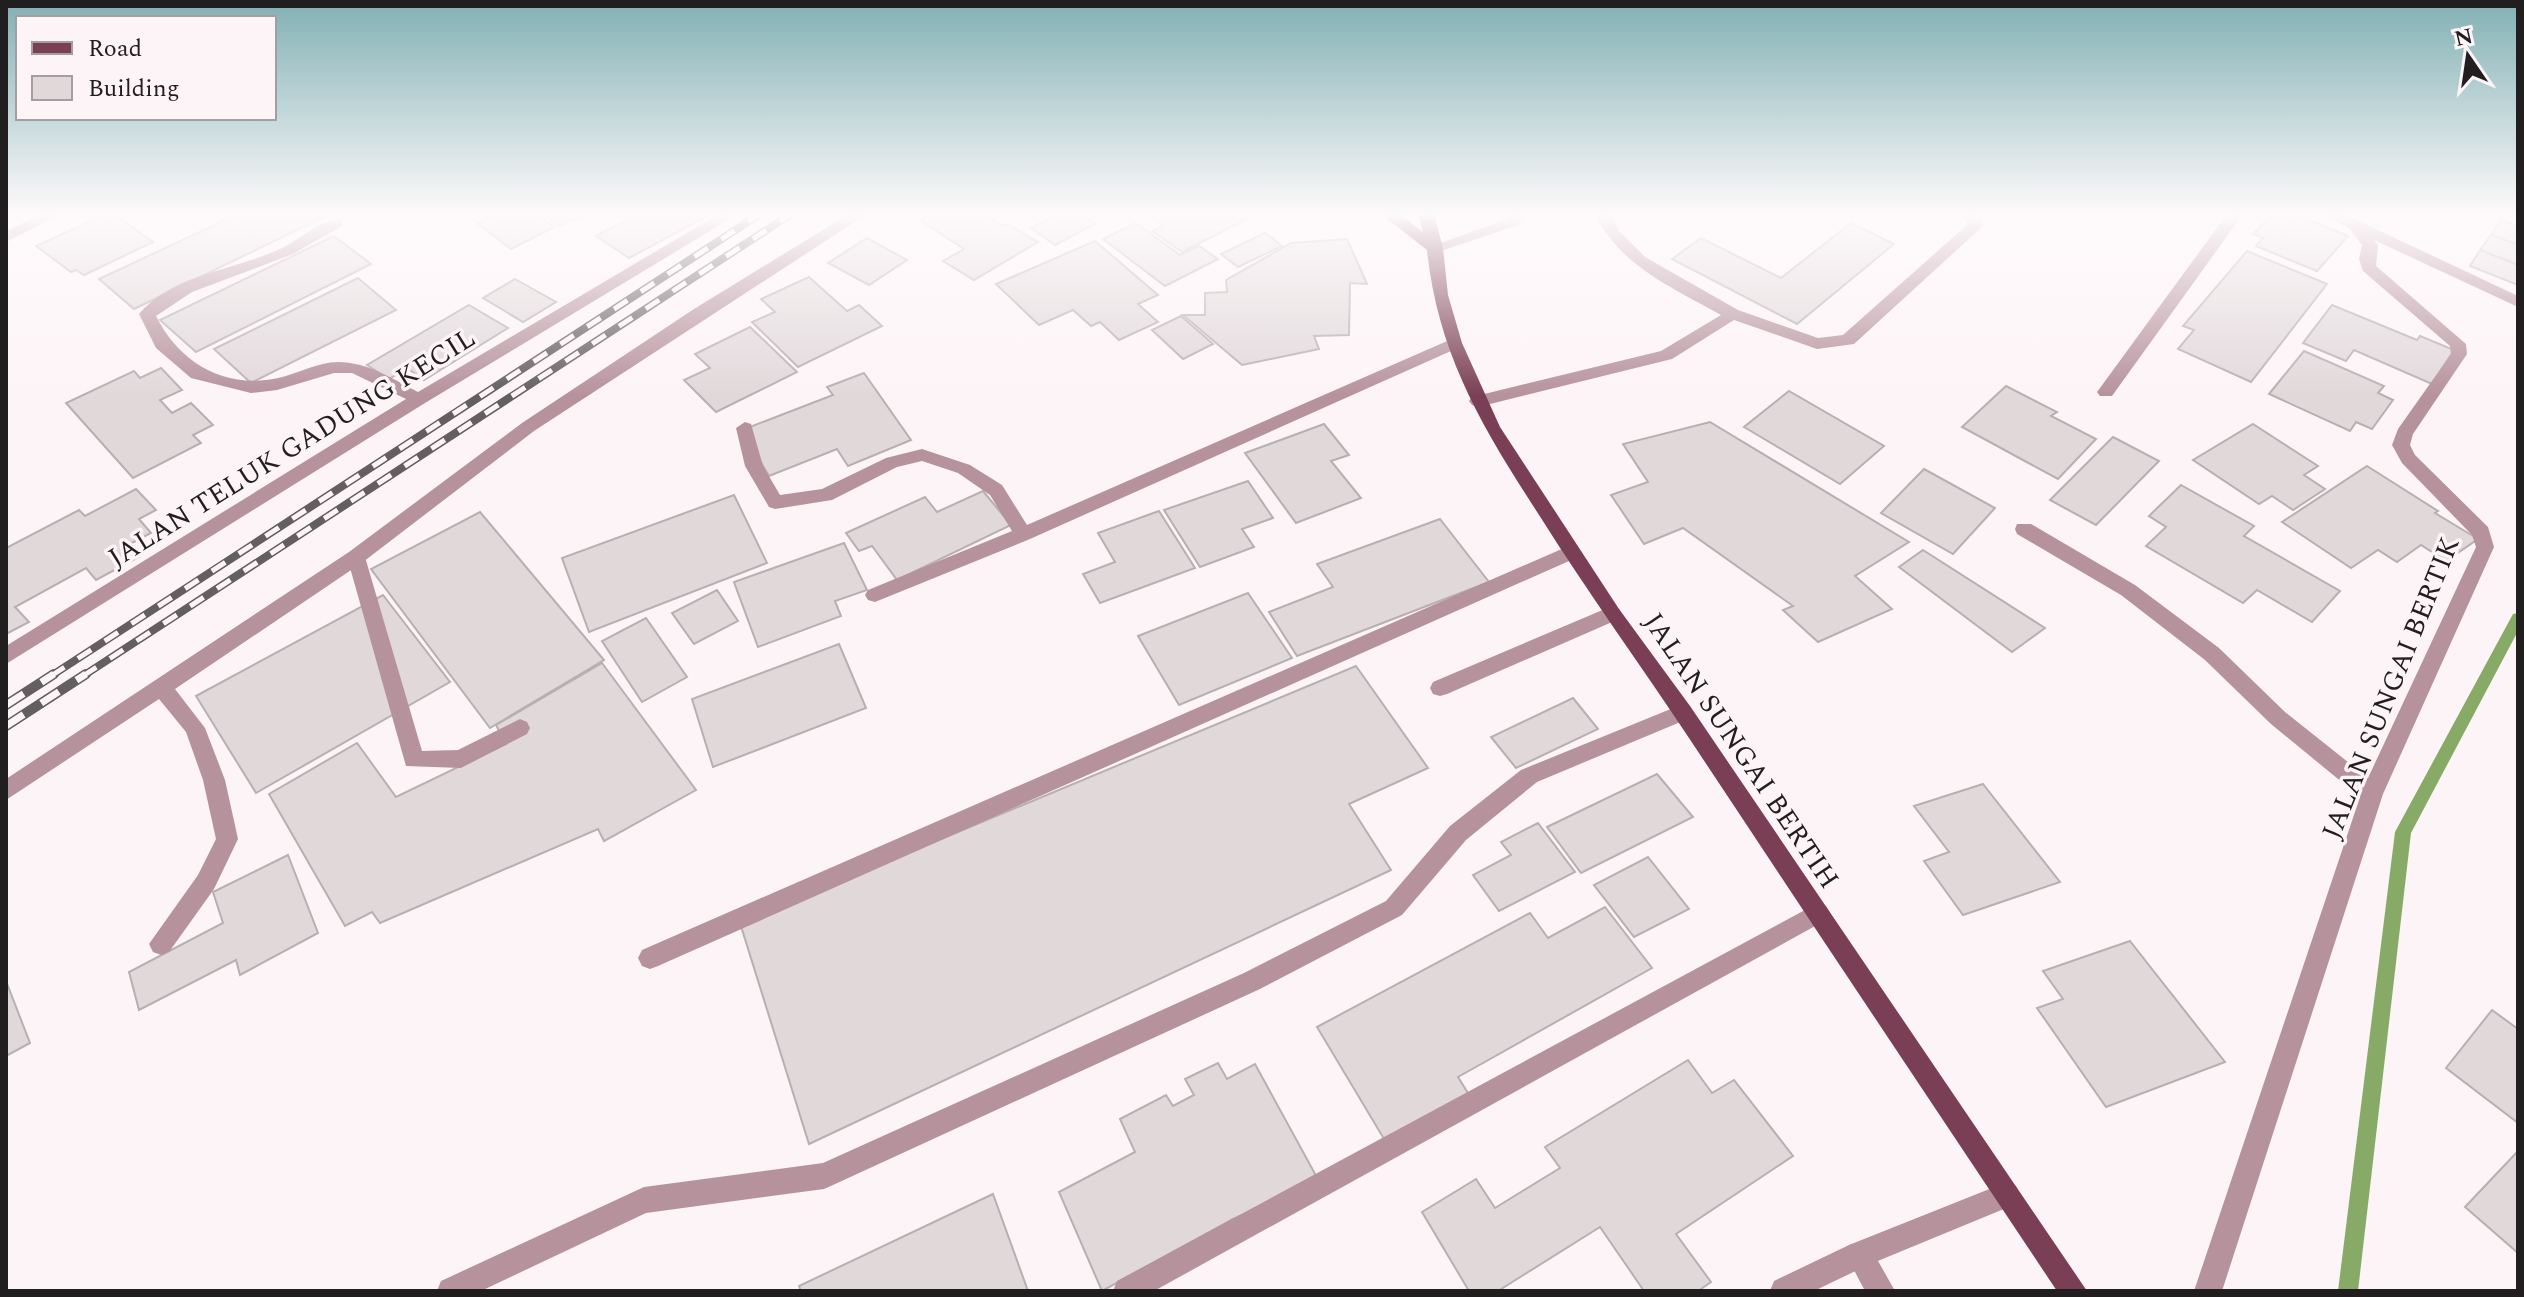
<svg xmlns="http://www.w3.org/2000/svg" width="2524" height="1297" viewBox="0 0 2524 1297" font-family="Spectral,serif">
<rect width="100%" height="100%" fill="#fdf4f7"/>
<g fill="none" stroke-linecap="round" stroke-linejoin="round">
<!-- stream -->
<path fill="#87aa67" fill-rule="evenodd" d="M2518 613V631L2411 833 2358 1291H2338L2395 832 2513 614Z"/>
</g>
<!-- building -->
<g fill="#e1d8da" stroke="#b8afb2" stroke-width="2">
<path d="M106 214H114L153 242 84 275 76 270 71 272 36 246Z"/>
<path d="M238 214H330L134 309 99 279Z"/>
<path d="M497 214H536L554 227 511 249 478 224Z"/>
<path d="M543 214H585L559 226Z"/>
<path d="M637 214H711L629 258 596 236Z"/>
<path d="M931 214H999L990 219 1003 226 1007 224 1038 242 974 280 943 261 964 249 920 220Z"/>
<path d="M1059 214H1080L1095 224 1055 245 1031 228Z"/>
<path d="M1159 214H1257L1182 252 1152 231 1164 225 1152 217Z"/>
<path d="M2285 214H2295L2348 236 2317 271 2256 246 2263 238 2253 234 2272 215 2281 218Z"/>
<path d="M2501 220 2518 226V245L2491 235Z"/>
<path d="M1136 223 1180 255 1199 246 1218 259 1165 286 1103 239Z"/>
<path d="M1851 223 1894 244 1797 324 1672 259 1701 238 1781 278Z"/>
<path d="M1265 233 1282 246 1238 267 1221 254Z"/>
<path d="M2491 235 2518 245V265L2480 250Z"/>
<path d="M334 236 371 264 196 352 160 320Z"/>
<path d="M867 238 907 260 869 285 828 263Z"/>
<path d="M1347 239 1367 284 1350 283 1349 335 1314 336 1319 349 1242 365 1183 315H1205V293L1227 292 1226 280 1291 243Z"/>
<path d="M1095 241 1158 295 1138 304 1158 322 1119 340 1100 322 1091 326 1073 310 1039 325 996 284Z"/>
<path d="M2480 250 2518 265V285L2470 266Z"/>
<path d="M2247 251 2327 284 2251 382 2178 349 2194 330 2183 326Z"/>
<path d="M809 277 847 311 859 305 882 326 798 367 752 322 775 312 761 299Z"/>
<path d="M358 278 396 310 251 383 214 349Z"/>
<path d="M515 279 556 302 523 322 483 298Z"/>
<path d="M469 305 508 328 424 380 407 368 389 379 367 365Z"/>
<path d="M2332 305 2417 340 2420 336 2454 350 2432 384 2354 350 2346 361 2303 343Z"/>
<path d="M1181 316 1213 344 1183 359 1152 330Z"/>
<path d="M750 327 797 372 716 412 684 380 710 368 695 354Z"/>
<path d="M2304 351 2384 386 2378 393 2393 400 2372 429 2356 422 2350 431 2269 394Z"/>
<path d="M161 368 182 390 160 400 172 413 191 403 213 425 193 435 201 443 133 478 66 403 134 371 140 378Z"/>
<path d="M864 373 911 440 848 466 837 449 769 476 742 430 833 395 827 387Z"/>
<path d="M2006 386 2057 412 2051 416 2096 439 2058 479 1962 427Z"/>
<path d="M1789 391 1884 446 1840 484 1744 427Z"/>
<path d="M1710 422 1909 542 1855 576 1892 609 1818 642 1783 610 1793 606 1683 528 1644 544 1611 495 1648 482 1623 444Z"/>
<path d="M1324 424 1349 455 1331 461 1361 498 1296 523 1245 453Z"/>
<path d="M2253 424 2318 466 2304 475 2325 489 2293 510 2272 496 2259 504 2193 460Z"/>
<path d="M2113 437 2159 461 2096 525 2050 500Z"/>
<path d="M2367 466 2438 511 2435 513 2478 539 2446 561 2421 545 2397 562 2378 550 2351 568 2282 522Z"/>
<path d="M1924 469 1995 508 1953 554 1881 513Z"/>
<path d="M1248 481 1273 518 1242 529 1254 547 1200 567 1164 510Z"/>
<path d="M2181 485 2254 526 2244 536 2340 591 2312 622 2257 590 2243 603 2146 546 2166 527 2149 516Z"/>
<path d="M136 489 156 510 139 519 151 533 128 545 139 557 96 580 86 568 15 607 29 622 6 634V548L79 510 85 516Z"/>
<path d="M983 491 1011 525 897 580 872 546 859 551 846 533 925 497 937 512Z"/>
<path d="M734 495 767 563 589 632 562 558Z"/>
<path d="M1159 511 1195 568 1100 603 1083 574 1115 562 1098 533Z"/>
<path d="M480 512 604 660 490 728 371 569Z"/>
<path d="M1440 519 1489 582 1297 656 1269 612 1333 587 1317 564Z"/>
<path d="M844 543 867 590 835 601 841 616 758 647 734 582Z"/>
<path d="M1923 550 2045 628 2012 652 1899 567Z"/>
<path d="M717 590 738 621 694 644 672 613Z"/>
<path d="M1248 593 1292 658 1179 705 1138 636Z"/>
<path d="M383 595 450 682 256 793 196 696Z"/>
<path d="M646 618 687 677 642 702 602 641Z"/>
<path d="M839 644 866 708 713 767 692 699Z"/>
<path d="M602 663 696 790 604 841 598 829 380 923 372 912 345 926 269 794 357 743 396 797 506 744 496 725Z"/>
<path d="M1356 666 1428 768 1349 804 1391 870 809 1144 740 923Z"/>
<path d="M1573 698 1598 729 1516 768 1491 737Z"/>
<path d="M1657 774 1693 817 1581 873 1547 827Z"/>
<path d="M1983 784 2060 882 1963 915 1924 861 1949 852 1914 806Z"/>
<path d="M1538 823 1575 872 1499 911 1473 875 1511 855 1501 842Z"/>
<path d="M288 855 318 933 240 975 236 960 139 1010 129 972 223 923 213 892Z"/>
<path d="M1648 857 1689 909 1634 937 1594 885Z"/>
<path d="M1605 907 1652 968 1458 1077 1476 1106 1393 1154 1317 1027 1530 913 1548 938Z"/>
<path d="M2130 941 2225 1062 2106 1107 2037 1008 2063 999 2043 971Z"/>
<path d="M6 981 30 1043 6 1056Z"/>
<path d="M2492 1010 2518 1029V1123L2446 1068Z"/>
<path d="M1688 1060 1712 1093 1734 1080 1793 1156 1676 1234 1711 1282 1698 1291H1644L1600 1227 1498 1291H1469L1422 1212 1476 1179 1495 1208 1560 1168 1545 1147Z"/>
<path d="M1218 1063 1227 1079 1255 1064 1320 1183 1233 1219 1102 1291 1059 1192 1135 1152 1120 1119 1166 1095 1173 1106 1194 1095 1185 1079Z"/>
<path d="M2518 1151V1253L2465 1207Z"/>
<path d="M993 1194 1028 1291H801L799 1286Z"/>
</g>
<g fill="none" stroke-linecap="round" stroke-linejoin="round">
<!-- lane -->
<g fill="#b6929d" fill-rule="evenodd">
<path d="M1595 214H1611L1618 230 1645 257 1738 310 1818 338 1843 335 1967 225 1963 214H1979L1983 226 1854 344 1817 349 1734 320 1672 359 1478 407 1472 405 1469 401 1472 397 1661 351 1721 315C1673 288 1620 266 1595 214Z"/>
<path d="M356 550 365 557 422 751 458 750 520 719 527 722 530 728 527 734 461 768 406 766 347 557Z"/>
<path d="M1612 606 1619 609 1622 614 1619 619 1447 694 1440 696 1433 694 1430 688 1433 682Z"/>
<path d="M1683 704 1690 706 1693 712 1690 718 1537 782 1466 840 1402 915 1260 989 833 1185 824 1189 646 1213 481 1291H437L441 1281 644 1187 823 1163 1244 973 1386 901 1450 826 1521 770Z"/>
<path d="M1859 1242 1869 1245 1895 1291H1865L1846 1255 1849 1245Z"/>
</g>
<!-- street -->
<g fill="#b6929d" fill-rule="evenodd">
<path d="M41 214H61L6 242V231Z"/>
<path d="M719 214H738L425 403 6 664V646L406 399 352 373H334L277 390 251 393 191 378 156 348 139 314C174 272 240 270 286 246 302 237 325 217 342 220V226L293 254 192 292 156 316C179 362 224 390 278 378 297 374 318 362 338 362 367 362 393 379 418 392Z"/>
<path d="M849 214H867L534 431 363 562 175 689 205 728 225 780 238 839 214 889 169 952 161 955 153 952 149 944 198 875 216 839 203 780 186 732 159 699 6 800V779L349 552 522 423 694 309Z"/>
<path d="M1509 214H1525L1518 225 1435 253 1427 248 1507 219Z"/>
<path d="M2227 214H2243L2112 396H2100L2097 392 2100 388Z"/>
<path d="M2324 214H2344L2518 296V307L2374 240 2378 245 2376 266 2466 344 2467 354 2413 434 2410 445 2415 455 2488 527 2494 547 2383 794 2222 1291H2194L2360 797 2271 724 2205 660 2121 595 2017 534 2015 529 2017 524H2031L2135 585 2219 648 2285 712 2368 778 2476 547 2472 535 2402 463 2392 445 2398 429 2451 354 2450 346 2363 271 2359 259 2362 245 2350 229Z"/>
<path d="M1454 338 1460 339 1462 343 1460 347 1030 539 875 602 868 600 865 595 868 590 1012 531 990 495 958 473 922 461 897 467 832 500 775 509 769 507 745 466 736 428 745 422 751 424 763 466 780 495 822 489 886 458 922 449 970 465 1002 485 1027 525Z"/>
<path d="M1571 545 1578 547 1580 552 1578 557 658 966 650 969 642 966 638 958 642 950Z"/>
<path d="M1818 903 1826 906 1830 913 1826 920 1154 1291H1113L1117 1281Z"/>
<path d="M2007 1182 2016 1186 2020 1195 2016 1204 1868 1265 1814 1291H1770L1774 1281 1849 1245Z"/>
</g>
<!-- primary -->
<path fill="#7a3f54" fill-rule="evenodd" d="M1381 214H1399L1423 232 1418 214H1434L1443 248 1448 295 1462 343 1500 427 1619 609 1690 706 2087 1291H2057C1934 1107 1811 922 1689 738 1640 664 1588 593 1541 518 1484 430 1438 356 1427 250Z"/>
<!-- rail-far1 casing -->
<g stroke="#635e5f" stroke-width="8">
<g id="rail-far1">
<path d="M51 676 760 214"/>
<path d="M83 676 791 214"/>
</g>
</g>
<!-- rail casing -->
<g stroke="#635e5f" stroke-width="10">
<g id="rail">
<path d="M6 705 54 674"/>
<path d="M6 726 86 674"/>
</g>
</g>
<!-- rail-far1 -->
<use href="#rail-far1" stroke="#fdf4f7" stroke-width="5" stroke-dasharray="16" stroke-linecap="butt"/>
<!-- rail -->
<use href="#rail" stroke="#fdf4f7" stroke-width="7" stroke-dasharray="21" stroke-linecap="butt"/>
</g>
<!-- sky -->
<linearGradient id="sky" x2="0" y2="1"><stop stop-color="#81b0b4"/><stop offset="0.54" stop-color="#fefafb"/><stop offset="1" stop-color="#fefafb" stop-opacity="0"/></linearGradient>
<rect width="2524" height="396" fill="url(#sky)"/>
<g text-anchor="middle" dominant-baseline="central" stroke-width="7" stroke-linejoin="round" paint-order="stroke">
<!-- street labels -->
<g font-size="28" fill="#211e1f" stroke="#fdf4f7">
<text transform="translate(292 448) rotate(-32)">JALAN TELUK GADUNG KECIL</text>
<text transform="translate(2391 688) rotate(-68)">JALAN SUNGAI BERTIK</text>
<text transform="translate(1741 751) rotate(56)">JALAN SUNGAI BERTIH</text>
</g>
</g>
<!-- border -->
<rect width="2524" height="1297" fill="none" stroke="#211e1f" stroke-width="16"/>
<!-- legend -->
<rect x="16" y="16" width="260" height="104" fill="#fdf4f7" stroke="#a59ea1" stroke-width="2"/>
<rect x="32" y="42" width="40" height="12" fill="#7a3f54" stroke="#a59ea1" stroke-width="2"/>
<text x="88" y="56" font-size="24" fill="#211e1f">Road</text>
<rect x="32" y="76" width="40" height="24" fill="#e1d8da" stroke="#a59ea1" stroke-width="2"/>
<text x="88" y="96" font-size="24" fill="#211e1f">Building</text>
<!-- north arrow -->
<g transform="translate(2468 56) rotate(347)" stroke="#fdf4f7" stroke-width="6" paint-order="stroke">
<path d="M0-6L14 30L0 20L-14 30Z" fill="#211e1f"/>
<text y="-12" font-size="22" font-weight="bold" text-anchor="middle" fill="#211e1f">N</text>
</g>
</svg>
